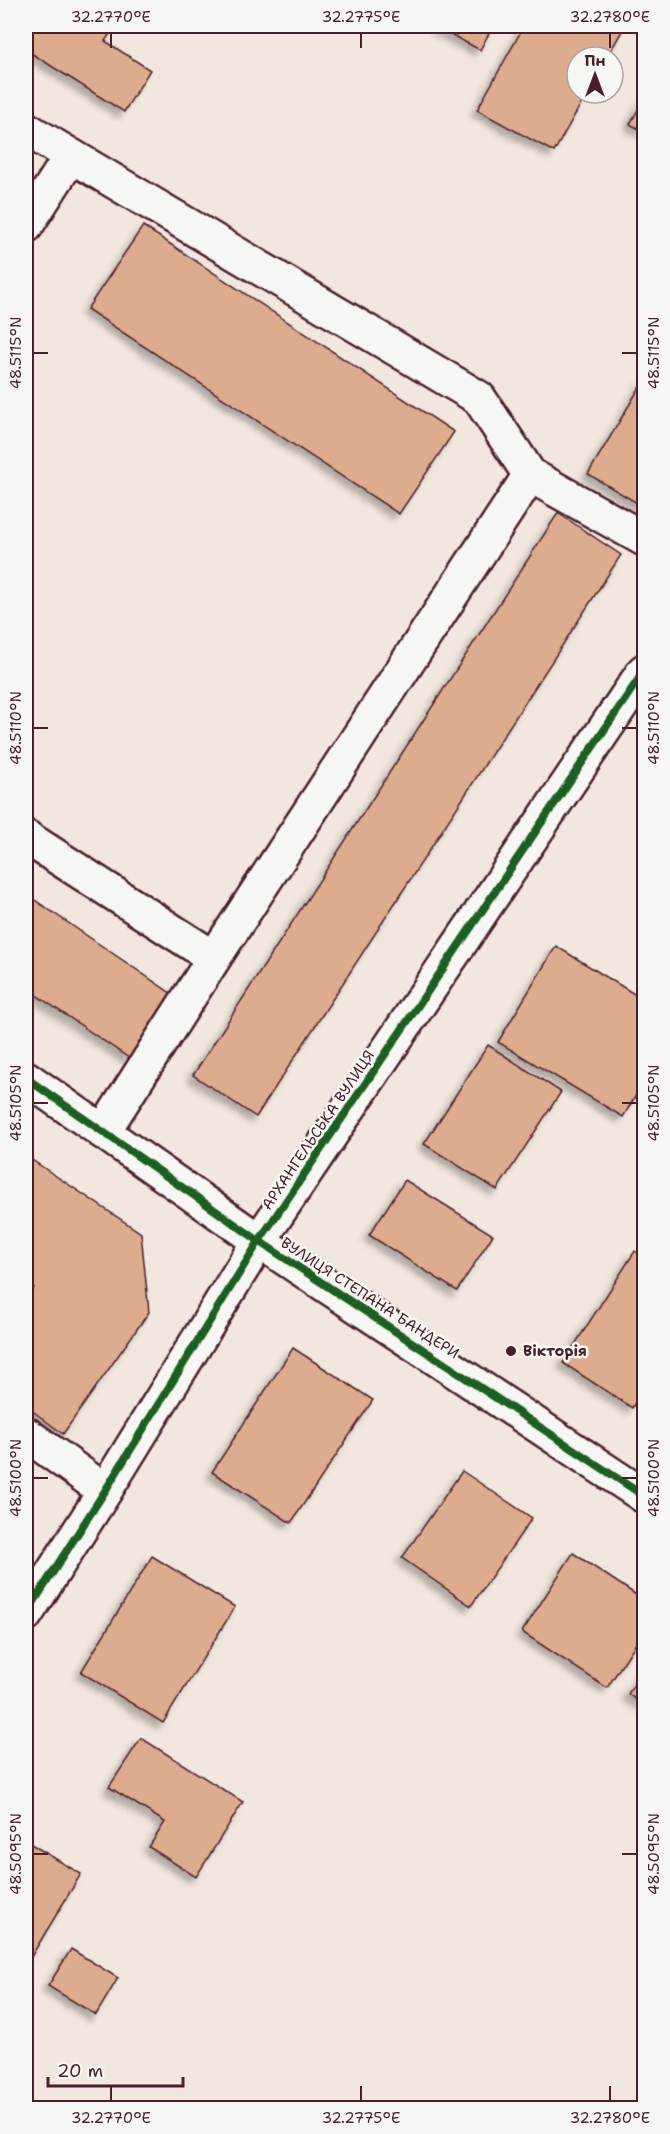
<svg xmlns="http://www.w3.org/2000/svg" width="670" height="2134" viewBox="0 0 670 2134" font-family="'Shantell Sans',sans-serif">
<defs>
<filter id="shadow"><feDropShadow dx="-5.5" dy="5.5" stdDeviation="3" flood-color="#0004"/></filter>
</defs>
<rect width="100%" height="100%" fill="#f1e7de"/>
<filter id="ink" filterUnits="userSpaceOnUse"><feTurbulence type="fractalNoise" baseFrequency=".0167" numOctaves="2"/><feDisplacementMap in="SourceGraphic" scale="12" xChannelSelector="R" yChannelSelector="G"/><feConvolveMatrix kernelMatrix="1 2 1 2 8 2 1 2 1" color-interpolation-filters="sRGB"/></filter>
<g filter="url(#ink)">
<!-- building -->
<g fill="#ddac8f" stroke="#4a1f2b" stroke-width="1.5" filter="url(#shadow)">
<path d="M35 26H115L105 41 150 70 124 112 26 50V41Z"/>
<path d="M435 26H493L480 50Z"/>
<path d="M524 26H625L607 57H577V93H587L554 152 477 110Z"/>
<path d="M644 99V132L630 124Z"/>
<path d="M143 226 454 432 399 514 87 309Z"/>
<path d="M644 380V502L642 506 588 474Z"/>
<path d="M558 513 621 555 256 1117 193 1075Z"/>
<path d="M26 894 172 994 129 1058 26 988Z"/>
<path d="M556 946 644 1000V1082L623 1117 498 1042Z"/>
<path d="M488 1045 561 1092 497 1190 424 1144Z"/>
<path d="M26 1156 141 1233 149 1312 63 1434 26 1406V1300L34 1288 26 1282Z"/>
<path d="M405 1180 493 1235 457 1291 369 1235Z"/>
<path d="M635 1251 644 1257V1388L632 1408 563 1363Z"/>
<path d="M293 1348 373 1400 291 1523 212 1472Z"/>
<path d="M462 1471 532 1518 471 1606 402 1558Z"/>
<path d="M573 1553 644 1600V1631L607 1688 522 1632Z"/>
<path d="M152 1556 235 1607 163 1723 81 1672Z"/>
<path d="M644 1669V1705L628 1694Z"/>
<path d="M141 1738 243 1802 196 1877 149 1847 165 1822 109 1787Z"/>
<path d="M26 1841 81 1874 26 1965Z"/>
<path d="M71 1949 118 1978 96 2015 48 1986Z"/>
</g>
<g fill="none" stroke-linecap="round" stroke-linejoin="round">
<!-- minor casing -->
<g stroke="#4a1f2b" stroke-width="38">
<g id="minor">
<path d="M26 129 479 398 530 475 644 539"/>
<path d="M26 226 71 156"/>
<path d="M26 837 214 958"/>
<path d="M26 1078 259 1241 644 1496"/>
<path d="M103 1132 214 958 530 475"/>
<path d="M26 1434 105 1491"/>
<path d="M26 1614 105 1491 259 1241 644 671"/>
</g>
</g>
<!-- minor -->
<use href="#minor" stroke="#f6f6f2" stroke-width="33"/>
<!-- cycleway casing -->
<g stroke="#f6f6f2" stroke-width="11">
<g id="cycleway">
<path d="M26 1078 259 1241 644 1496"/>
<path d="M26 1614 105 1491 259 1241 644 671"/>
</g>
</g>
<!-- cycleway -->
<use href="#cycleway" stroke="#1b5e20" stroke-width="8"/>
</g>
</g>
<!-- ticks -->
<path fill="none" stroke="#4a1f2b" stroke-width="2" d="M111 33V48M361 33V48M610 33V48M33 353H48M622 353H637M33 728H48M622 728H637M33 1103H48M622 1103H637M33 1478H48M622 1478H637M33 1854H48M622 1854H637M111 2086V2101M361 2086V2101M610 2086V2101"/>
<!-- markers -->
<circle fill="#4a1f2b" stroke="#f6f6f2" stroke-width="2" cx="511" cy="1351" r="6"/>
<g text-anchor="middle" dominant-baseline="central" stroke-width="5" stroke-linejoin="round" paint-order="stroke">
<!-- street labels -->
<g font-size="15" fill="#4a1f2b" stroke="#f6f6f2">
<text transform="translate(318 1130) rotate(-56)">АРХАНГЕЛЬСЬКА ВУЛИЦЯ</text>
<text transform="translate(370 1298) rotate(33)">ВУЛИЦЯ СТЕПАНА БАНДЕРИ</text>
</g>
<!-- poi labels -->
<g font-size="15" font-weight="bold" fill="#4a1f2b" stroke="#f6f6f2" text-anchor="start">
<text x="523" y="1351">Вікторія</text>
</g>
</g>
<!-- margin -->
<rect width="670" height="2134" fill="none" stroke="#f6f6f2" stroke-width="66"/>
<!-- north arrow -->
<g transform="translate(595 75)"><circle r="28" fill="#f6f6f2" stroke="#b1a0a2" stroke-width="1.5"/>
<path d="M0-4.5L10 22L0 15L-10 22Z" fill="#4a1f2b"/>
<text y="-9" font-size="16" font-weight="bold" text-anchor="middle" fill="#4a1f2b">Пн</text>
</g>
<!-- scale -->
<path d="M48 2077v9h135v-9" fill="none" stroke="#4a1f2b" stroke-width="3"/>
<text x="57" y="2077" font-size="18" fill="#4a1f2b" stroke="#f6f6f2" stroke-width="4.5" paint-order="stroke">20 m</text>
<rect x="33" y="33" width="604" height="2068" fill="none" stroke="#4a1f2b" stroke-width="2"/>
<g font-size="15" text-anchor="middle" fill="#4a1f2b">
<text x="111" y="22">32.2770°E</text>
<text x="361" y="22">32.2775°E</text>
<text x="610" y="22">32.2780°E</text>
<text transform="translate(16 353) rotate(-90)" y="5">48.5115°N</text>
<text transform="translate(654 353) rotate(-90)" y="5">48.5115°N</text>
<text transform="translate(16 728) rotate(-90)" y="5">48.5110°N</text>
<text transform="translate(654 728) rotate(-90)" y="5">48.5110°N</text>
<text transform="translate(16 1103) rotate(-90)" y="5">48.5105°N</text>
<text transform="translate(654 1103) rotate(-90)" y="5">48.5105°N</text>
<text transform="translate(16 1478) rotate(-90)" y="5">48.5100°N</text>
<text transform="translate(654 1478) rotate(-90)" y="5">48.5100°N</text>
<text transform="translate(16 1854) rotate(-90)" y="5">48.5095°N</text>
<text transform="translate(654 1854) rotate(-90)" y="5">48.5095°N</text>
<text x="111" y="2123">32.2770°E</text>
<text x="361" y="2123">32.2775°E</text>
<text x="610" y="2123">32.2780°E</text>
</g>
</svg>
